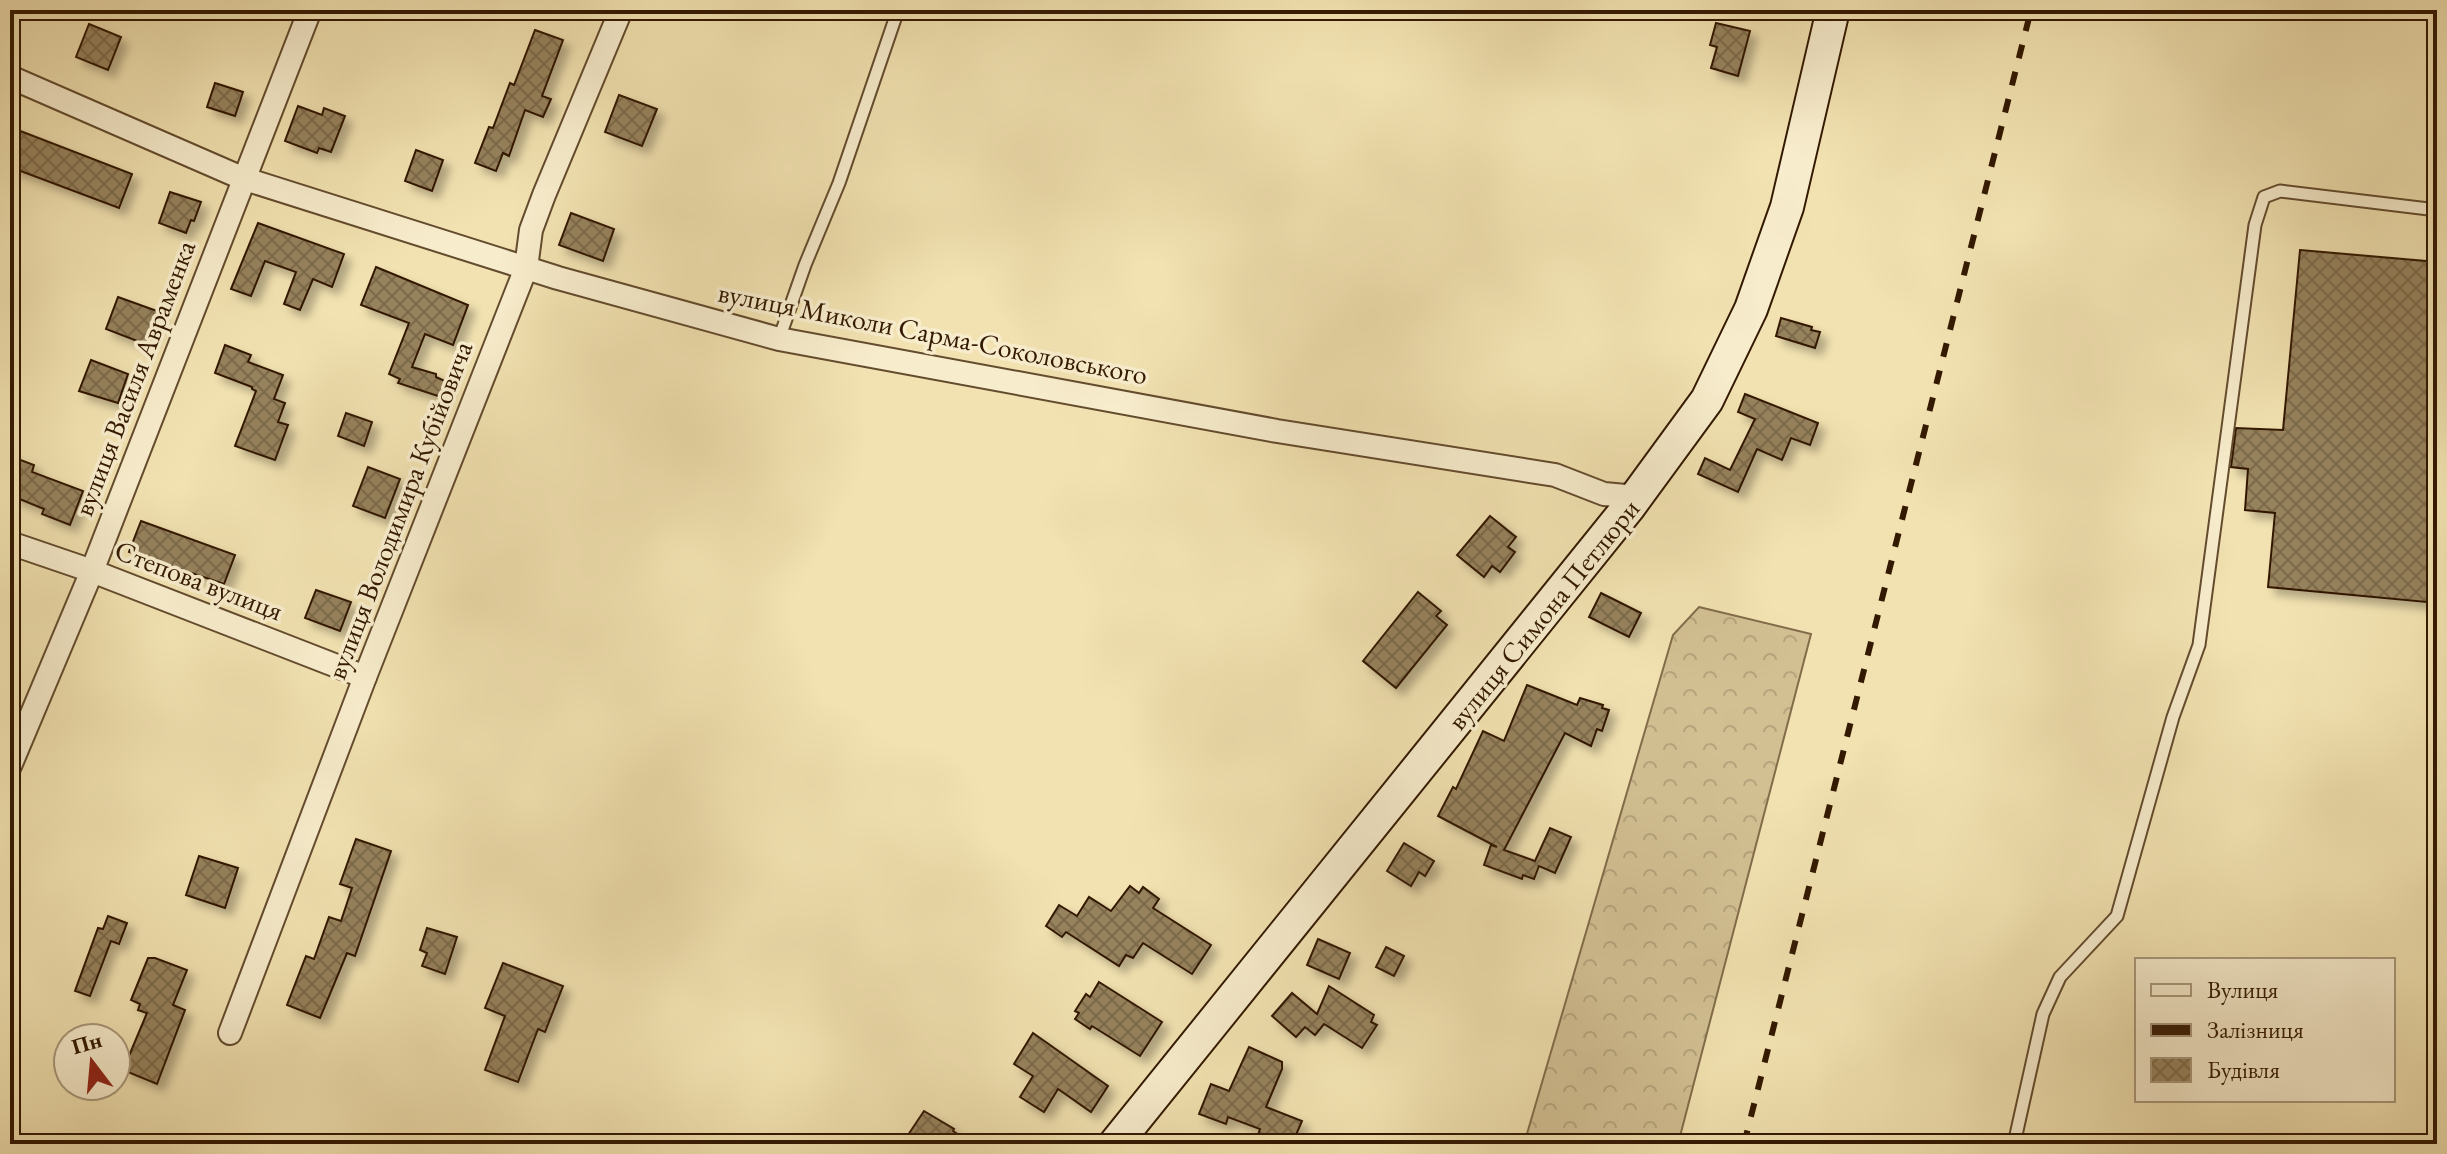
<svg xmlns="http://www.w3.org/2000/svg" width="2447" height="1154" viewBox="0 0 2447 1154" font-family="'EB Garamond',serif">
<defs>
<pattern id="forest-crowns" width="20" height="18" patternUnits="userSpaceOnUse" patternTransform="scale(2)"><rect width="20" height="18" fill="#d2c093"/><path d="M2 6a3 3 0 1 1 6 0M12 15a3 3 0 1 1 6 0" fill="none" stroke="#b5a47d"/></pattern>
<pattern id="building-cross-hatch" width="8" height="8" patternUnits="userSpaceOnUse" patternTransform="scale(2)"><rect width="8" height="8" fill="#96825d"/><path d="M0 0l8 8M0 8l8-8" fill="none" stroke="#7b6a4a"/></pattern>
<filter id="shadow"><feDropShadow dx="7" dy="7" stdDeviation="4" flood-color="#0004"/></filter>
</defs>
<rect width="100%" height="100%" fill="#f2e2b1"/>
<filter id="stains"><feTurbulence type="fractalNoise" baseFrequency=".0025" numOctaves="4"/><feColorMatrix values="0 0 0 0 .2 0 0 0 0 .09 0 0 0 0 .02 0 0 0 .5 -.17"/></filter>
<radialGradient id="worn" r=".72"><stop offset=".6" stop-color="#630" stop-opacity="0"/><stop offset="1" stop-color="#630" stop-opacity=".3"/></radialGradient>
<!-- forest -->
<path fill="url(#forest-crowns)" stroke="#826c4a" stroke-width="2" d="M1699 607 1811 634 1678 1144H1524L1673 635Z"/>
<!-- building -->
<g fill="url(#building-cross-hatch)" stroke="#331901" stroke-width="2" filter="url(#shadow)">
<path d="M1716 23 1750 31 1738 76 1711 68 1717 47 1710 45Z"/>
<path d="M89 24 121 37 108 70 76 57Z"/>
<path d="M535 30 563 40 542 96 551 99 543 117 525 110 509 156 503 153 496 171 475 163 489 127 493 128 510 83 514 85Z"/>
<path d="M215 83 243 92 235 116 207 107Z"/>
<path d="M619 95 657 109 642 146 605 132Z"/>
<path d="M298 106 322 115 324 108 345 116 331 152 319 148 317 153 285 141Z"/>
<path d="M10 127 132 174 119 208 10 167Z"/>
<path d="M416 150 443 160 432 191 405 181Z"/>
<path d="M170 192 201 202 194 221 191 220 186 233 159 223Z"/>
<path d="M571 213 614 229 603 261 559 245Z"/>
<path d="M258 223 344 254 332 287 313 279 300 310 284 304 296 272 265 261 251 296 231 289Z"/>
<path d="M2300 250 2437 262V603L2268 587 2275 513 2245 510 2248 469 2231 467 2236 428 2283 430Z"/>
<path d="M376 267 468 305 453 345 425 334 412 367 436 374V377L447 382 441 397 398 383 400 379 389 374 409 323 361 305Z"/>
<path d="M118 297 160 312 145 344 106 329Z"/>
<path d="M1781 318 1812 327 1811 330 1820 332 1815 348 1776 336Z"/>
<path d="M225 345 251 355 248 362 283 375 274 399 285 403 278 422 288 425 275 460 235 446 256 391 252 389V387L215 373Z"/>
<path d="M91 360 128 374 118 403 79 391Z"/>
<path d="M1745 394 1818 423 1810 445 1791 438 1782 460 1757 449 1738 492 1698 474 1705 458 1730 470 1755 419 1738 412Z"/>
<path d="M346 413 372 422 364 446 338 436Z"/>
<path d="M10 456 34 465 32 472 83 491 70 525 42 514 44 509 10 495Z"/>
<path d="M368 467 400 479 385 518 353 506Z"/>
<path d="M1490 516 1516 537 1508 547 1515 552 1500 572 1492 566 1484 577 1457 555Z"/>
<path d="M141 521 235 555 224 584 129 552Z"/>
<path d="M316 590 351 602 340 631 305 618Z"/>
<path d="M1418 592 1441 611 1436 616 1447 625 1396 688 1363 661Z"/>
<path d="M1601 593 1641 613 1629 637 1589 617Z"/>
<path d="M1527 685 1577 705 1580 698 1603 705 1602 708 1609 710 1602 731 1597 729 1591 746 1565 733 1504 850 1535 861 1550 828 1571 837 1555 873 1539 866 1534 879 1523 875 1522 879 1484 865 1491 845 1497 847 1438 816 1453 787 1456 789 1483 731 1504 741Z"/>
<path d="M356 839 391 851 355 956 347 953 320 1018 287 1005 306 956 314 959 329 917 341 921 352 888 340 884Z"/>
<path d="M1404 843 1434 861 1425 876 1419 872 1411 886 1387 871Z"/>
<path d="M199 856 238 868 225 908 186 895Z"/>
<path d="M1130 886 1139 893 1143 887 1159 899 1153 908 1211 945 1192 974 1143 943 1133 958 1126 955 1119 966 1066 932 1062 937 1046 926 1059 905 1077 916 1089 897 1111 911Z"/>
<path d="M108 916 127 923 119 944 111 941 90 996 75 991 98 928 103 929Z"/>
<path d="M427 928 457 937 445 974 422 966 427 953 420 950Z"/>
<path d="M1318 939 1350 953 1339 979 1307 965Z"/>
<path d="M1386 947 1404 956 1394 976 1376 967Z"/>
<path d="M148 958H155L187 970 173 1005 185 1010 157 1084 123 1070 147 1013 138 1010 140 1004 131 1000Z"/>
<path d="M503 963 563 986 545 1032 538 1029 518 1082 485 1070 505 1016 485 1008Z"/>
<path d="M1099 982 1162 1022 1140 1056 1092 1026 1090 1029 1075 1019 1079 1013 1075 1011 1086 994 1090 997Z"/>
<path d="M1329 986 1374 1015 1371 1022 1377 1025 1362 1048 1324 1024 1315 1035 1305 1027 1296 1037 1272 1016 1292 993 1317 1014Z"/>
<path d="M1033 1033 1108 1086 1091 1112 1058 1089 1044 1112 1020 1097 1033 1076 1014 1064Z"/>
<path d="M1249 1047 1282 1062V1069L1266 1107 1302 1121 1292 1144H1255L1260 1129 1228 1117 1226 1124 1199 1114 1211 1084 1229 1091Z"/>
<path d="M924 1111 954 1129 953 1131 973 1144H915L906 1138Z"/>
</g>
<g fill="none" stroke-linecap="round" stroke-linejoin="round">
<!-- lane casing -->
<g stroke="#634b2d" stroke-width="15">
<g id="lane">
<path d="M779 339 805 265 839 183 898 10"/>
<path d="M2014 1144 2043 1014 2060 977 2117 916 2173 717 2199 645 2255 225 2264 197 2280 191 2437 210"/>
</g>
</g>
<!-- street casing -->
<g stroke="#634b2d" stroke-width="26">
<g id="street">
<path d="M10 77 242 178 558 278 779 339 1277 431 1555 475 1604 494 1637 497"/>
<path d="M10 543 92 571 365 677"/>
<path d="M10 766 92 571 310 10"/>
<path d="M230 1033 365 677 526 268 531 230 544 195 621 10"/>
</g>
</g>
<!-- secondary casing -->
<g stroke="#331901" stroke-width="36">
<path id="secondary" d="M1115 1144 1628 508 1707 400 1751 309 1787 207 1833 10"/>
</g>
<!-- lane -->
<use href="#lane" stroke="#f7eccc" stroke-width="11"/>
<!-- street -->
<use href="#street" stroke="#f7eccc" stroke-width="22"/>
<!-- secondary -->
<use href="#secondary" stroke="#f7eccc" stroke-width="32"/>
<!-- rail -->
<path stroke="#331901" stroke-width="6" stroke-dasharray="14 14" stroke-linecap="butt" d="M1744 1144 2031 10"/>
</g>
<g text-anchor="middle" dominant-baseline="central" stroke-width="7" stroke-linejoin="round" paint-order="stroke">
<!-- street labels -->
<g font-size="28" fill="#331901" stroke="#f7eccc">
<text transform="translate(933 333) rotate(11)">вулиця Миколи Сарма-Соколовського</text>
<text transform="translate(134 378) rotate(-69)">вулиця Василя Авраменка</text>
<text transform="translate(399 510) rotate(-69)">вулиця Володимира Кубійовича</text>
<text transform="translate(199 580) rotate(21)">Степова вулиця</text>
<text transform="translate(1543 614) rotate(-51)">вулиця Симона Петлюри</text>
</g>
</g>
<!-- margin -->
<rect width="2447" height="1154" fill="none" stroke="#f2e2b1" stroke-width="40"/>
<rect x="12" y="12" width="2423" height="1130" fill="none" stroke="#331901" stroke-width="4"/>
<rect x="20" y="20" width="2407" height="1114" fill="none" stroke="#331901" stroke-width="2"/>
<!-- legend -->
<rect x="2135" y="958" width="260" height="144" fill="#f7eccc" stroke="#a9987b" stroke-width="2"/>
<rect x="2151" y="984" width="40" height="12" fill="#f7eccc" stroke="#a9987b" stroke-width="2"/>
<text x="2207" y="998" font-size="24" fill="#331901">Вулиця</text>
<rect x="2151" y="1024" width="40" height="12" fill="#331901" stroke="#a9987b" stroke-width="2"/>
<text x="2207" y="1038" font-size="24" fill="#331901">Залізниця</text>
<rect x="2151" y="1058" width="40" height="24" fill="url(#building-cross-hatch)" stroke="#a9987b" stroke-width="2"/>
<text x="2207" y="1078" font-size="24" fill="#331901">Будівля</text>
<!-- north arrow -->
<g transform="translate(92 1062) rotate(344)"><circle r="38" fill="#f7eccc" stroke="#a9987b" stroke-width="2"/>
<path d="M0-6L14 30L0 20L-14 30Z" fill="#8f2418"/>
<text y="-12" font-size="22" font-weight="bold" text-anchor="middle" fill="#331901">Пн</text>
</g>
<rect width="100%" height="100%" filter="url(#stains)"/>
<rect width="100%" height="100%" fill="url(#worn)"/>
</svg>
